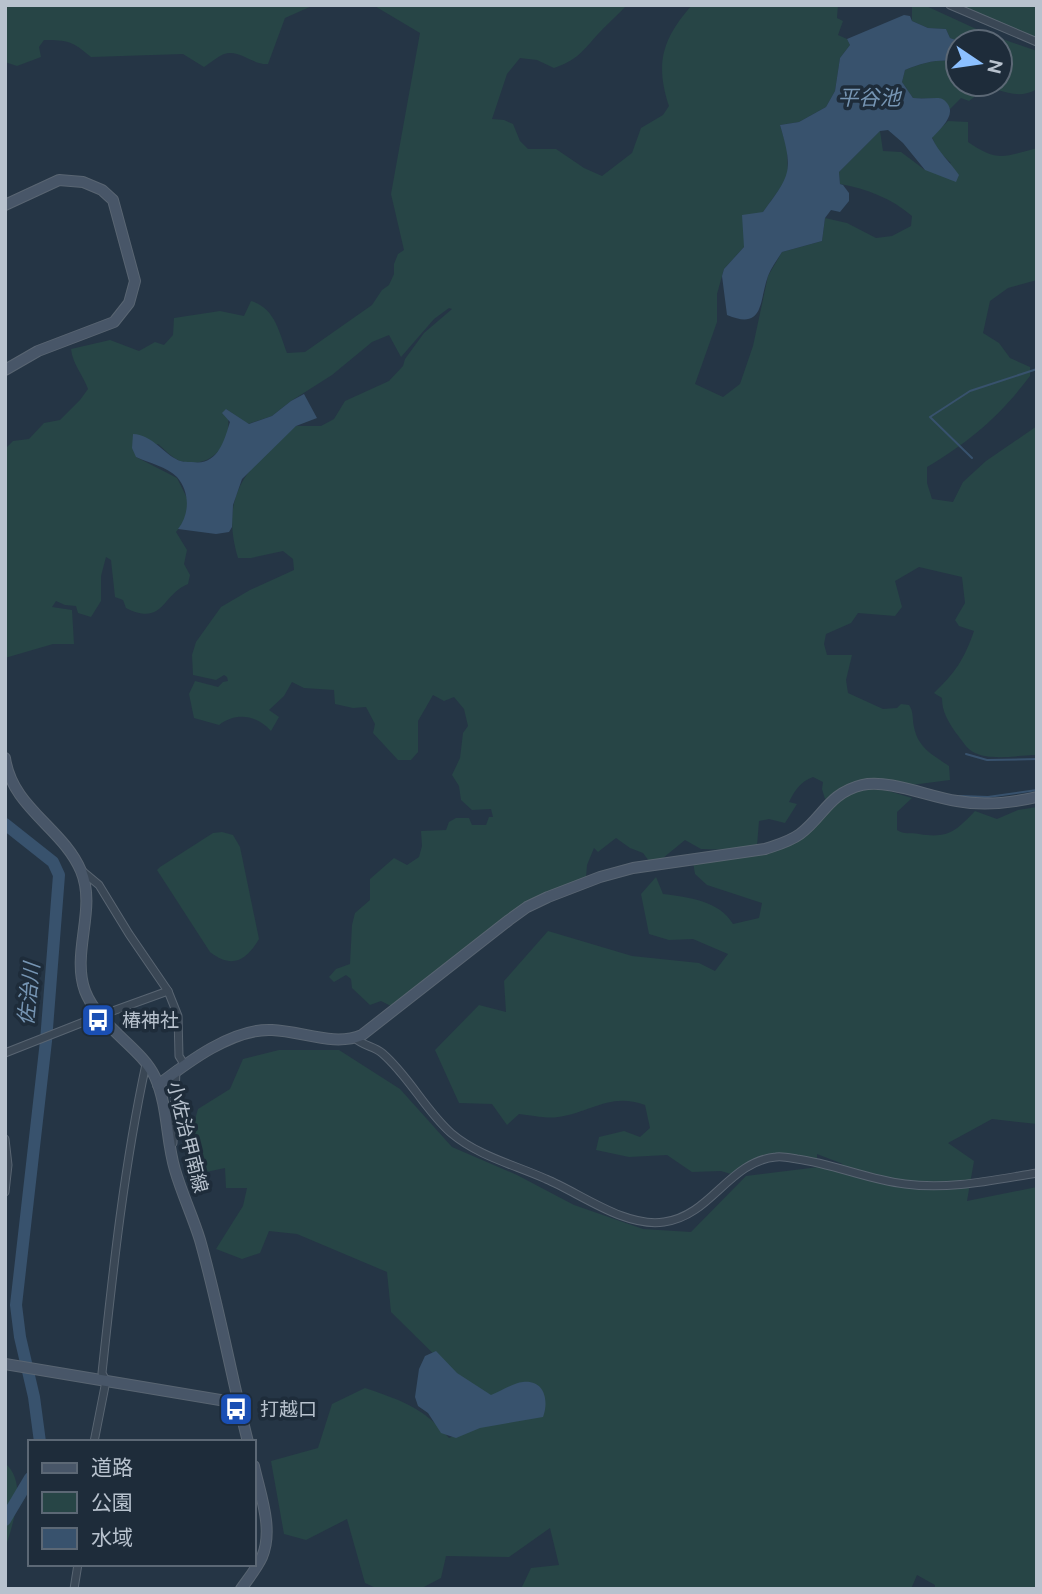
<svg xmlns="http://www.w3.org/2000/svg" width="1042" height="1594" viewBox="0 0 1042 1594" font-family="Ubuntu,'Noto Sans JP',sans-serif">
<rect width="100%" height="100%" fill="#253545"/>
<!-- green -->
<g fill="#274546">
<path d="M5 5H314L285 18 268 64C252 65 240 49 224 54 217 57 210 63 204 67L183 54 91 57C72 41 68 40 44 40L39 47 41 57 17 66 5 62Z"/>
<path d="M373 5H627C618 15 607 24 598 34 582 52 577 60 554 68L537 60 520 58 507 74 492 119 504 120 513 124 520 141 528 149H556L584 168 602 176 632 153 641 128 663 115 669 106C655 64 662 39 692 5H838L837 18 843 21 838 35 847 39 850 45 840 58 835 91 826 107 799 122 780 125 787 148 788 177 763 212 744 247 724 269 717 294V322L695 384 723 397 740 384 753 346 768 276 782 252 822 241 825 218 847 223 876 238 892 236 911 226 912 216C891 198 867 189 840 184L839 172 880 131 883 151 901 152 925 170 951 163 938 151 932 137 948 121 968 122V142C997 162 1004 157 1037 148V280L1008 288 990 301 983 333 999 343 1010 358 1030 367V376C999 417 970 441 927 467V483L932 499 953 502 963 482 986 461 1037 426V755C1019 755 992 761 975 753 967 750 962 740 956 733 948 721 942 712 942 698L934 693C955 673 964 660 974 631L959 626 955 620 965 603 962 577 919 567 895 581 902 607 895 616 858 613 851 623 826 634 824 644 827 655H852L846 680 848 693 883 709 897 708 901 704 909 705C914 712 912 719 914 727 918 748 933 755 949 766L950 780 911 785 881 780 825 799 822 789 823 782 813 777C800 782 795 790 789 802L797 804 785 823 769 819 759 821 757 846 737 850 701 849 685 840 663 858 649 861 643 853 630 848 616 838 598 852 594 848 587 865 586 878 560 888 393 1007 381 1001 370 1005 352 988 351 979 346 975 334 982 329 977 336 969 350 964 352 925 355 913 370 900V879L394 858 407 865 419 857 422 846 421 831 446 830 449 822 456 818H469L472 825H486L489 817H493L491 809 472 810 461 800 459 786 452 775 460 758 463 733 468 726 464 709 454 697 444 701 433 695 418 721V752L411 760H398L373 733 375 724 366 707 353 708 335 704 334 690 304 688 292 682 284 696 269 710 279 717 271 731C257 715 236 712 219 725L194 718 189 694 195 681 218 687 223 682 228 681 227 677 224 675 216 680 193 675 192 655 196 642 221 607 250 590 294 570 293 559 283 551 251 558H238C219 493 248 466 296 426H321L334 419 345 401 389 381 403 366 405 359 424 333 452 309 449 308 434 319 401 357 389 335 372 342 332 375 291 401 272 416 248 424 226 409C236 440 213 471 180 461 172 458 164 449 158 444L136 457 177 478 188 500 186 519 176 532 187 550 184 564 190 575 188 584C162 594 164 627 126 608L123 600 115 597 111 560 106 557 101 576V601L91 617 78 613 76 606 65 605 56 601 52 607 72 610 74 644H53L5 658V449L13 441 29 439 44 423 60 420 80 400 88 389C82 373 73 365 71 349L110 340 139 351 155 342 164 345 173 335 174 318 220 311 244 316 251 301C275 308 279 332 287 353L305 352 372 305 382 290 389 285 394 274V264L398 254 404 250 391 194 420 33Z"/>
<path d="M912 5H924L985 33 1037 51V89C1017 101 1002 89 982 86L975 90 977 95 969 101 961 98 950 109C943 94 928 100 913 98L902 82 905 70C923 62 938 59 958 61V84H1000V42H962L950 38 946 29 928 28 912 21Z"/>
<path d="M958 5H1037V39Z"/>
<path d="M875 787 912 798 897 812V830C904 835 911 832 919 834 948 839 956 831 975 811L997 819 1018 810 1037 807V1124L992 1119 948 1143 974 1161 967 1201 1037 1187V1589H935V1585L917 1575 911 1589H521L531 1568 559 1565 550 1528 509 1557 446 1556 441 1578 420 1589H378L365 1583 347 1519 306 1540 284 1534 271 1461 318 1448 332 1404 365 1388C402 1401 423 1407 449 1438L543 1395 527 1382 493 1401 459 1379 391 1312 387 1272 297 1234 269 1231 260 1253 242 1259 216 1249 243 1206 247 1188H226L225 1168 206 1172 190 1137 198 1109 230 1089 243 1059 279 1050H339L400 1089 452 1147 517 1175 574 1205 643 1229 691 1232 746 1176 843 1164 817 1154V1160C777 1154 766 1151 731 1174L721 1171 692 1172 667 1155 629 1157 596 1150 599 1137 624 1131 640 1137 650 1128 645 1105C610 1092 592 1112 558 1117 546 1119 531 1115 519 1114L507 1125 492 1104 459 1103 435 1050 479 1005 506 1012 504 981 548 931 632 956 699 963 715 971 728 954 693 939 669 940 649 934 641 894 656 877 663 894C688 897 720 901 733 924L759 918 762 903 707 885 695 874 693 862 774 850 849 793Z"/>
<path d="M222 832 233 835 240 847 259 939C246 961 232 969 210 952L157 870 160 867 213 833Z"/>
<path d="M5 1463C29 1484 12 1524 5 1550Z"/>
</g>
<!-- water -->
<g fill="#38526d">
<path d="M904 15 910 16 912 21 928 28 946 29 950 38 962 42H958V61C938 59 923 62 905 70L902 82 913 98C922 99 929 98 937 98 941 98 944 99 947 103 957 115 940 129 932 138 939 153 950 162 959 175L956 182 925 170 903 143 888 130 880 131 839 172 840 184 843 185 849 193V201L840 212 831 210 825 218 822 241 782 252C777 260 771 268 768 276 759 300 765 331 727 315L722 276 724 269 744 247 742 215 763 212C790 175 794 172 780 125L799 122 826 107 835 91 840 58 850 45 847 39Z"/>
<path d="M304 394 317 418 296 426 242 479 233 505 232 527 229 532 216 534 178 529C190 514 190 492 177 477 167 467 149 463 136 457L132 448 133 434C152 435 161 451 176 459 180 462 187 462 192 462 218 466 224 441 230 422L222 413 226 409 249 424 272 416 291 401Z"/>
<path d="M436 1351 457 1373 491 1395C501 1391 513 1383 523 1382 545 1380 549 1401 543 1417L480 1428 456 1438 441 1433 428 1413 418 1406 415 1397 419 1369 425 1356Z"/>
</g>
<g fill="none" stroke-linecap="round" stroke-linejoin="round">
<!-- stream -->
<g stroke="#38526d" stroke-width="2">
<path d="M972 458 930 417 970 391 1037 369"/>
<path d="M966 754 987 760 1037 759"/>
<path d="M960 796 988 797 1037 790"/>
</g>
<!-- river -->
<g stroke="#38526d" stroke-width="12">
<path d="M5 824 53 862 59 875 46 1041 16 1305 20 1337 34 1397 40 1442"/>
<path d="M5 1520 30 1478"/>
</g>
<!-- street casing -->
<g stroke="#596572" stroke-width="9">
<g id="street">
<path d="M950 5 1037 42"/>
<path d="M81 870 99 885 129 934 168 991 178 1016 179 1056 184 1064"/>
<path d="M355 1038C363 1046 374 1046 382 1053 409 1076 425 1110 451 1133 478 1156 515 1165 546 1179 580 1193 625 1228 664 1222 711 1216 729 1161 776 1157 782 1156 791 1158 797 1159 834 1164 869 1180 905 1184 950 1190 993 1180 1037 1173"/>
<path d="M5 1053 99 1016 168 991"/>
<path d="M5 1139 8 1165 5 1192"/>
<path d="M173 1143 176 1070"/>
<path d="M94 1442 106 1381 102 1373C113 1270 124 1166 146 1064"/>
<path d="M74 1589 78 1564"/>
</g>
</g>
<!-- secondary casing -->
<g stroke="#596572" stroke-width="12">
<g id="secondary">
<path d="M5 205 59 180 83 182 102 190 113 200 135 281 129 303 114 322 38 351 5 370"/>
<path d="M5 758C12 808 63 828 81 871 97 909 71 952 85 991 99 1027 141 1047 155 1077 168 1106 166 1140 175 1170 182 1194 193 1217 200 1240 219 1307 231 1375 248 1442"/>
<path d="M158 1085C188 1062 233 1028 272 1030 302 1031 334 1047 362 1035L509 920 527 907 548 897 600 877 633 868 765 849C777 845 789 842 800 834 823 817 829 793 862 785 889 779 929 797 957 801 983 806 1011 803 1037 797"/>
<path d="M5 1364 226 1401 237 1400"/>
<path d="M241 1589C248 1579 257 1568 262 1557 274 1529 260 1494 254 1466"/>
</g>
</g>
<!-- street -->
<use href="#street" stroke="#3a4755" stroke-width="7"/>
<!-- secondary -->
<use href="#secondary" stroke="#485668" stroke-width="10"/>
</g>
<!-- icons -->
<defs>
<g id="bus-square" transform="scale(1.75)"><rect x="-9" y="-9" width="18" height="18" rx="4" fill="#1a4fb4" stroke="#1e2c3a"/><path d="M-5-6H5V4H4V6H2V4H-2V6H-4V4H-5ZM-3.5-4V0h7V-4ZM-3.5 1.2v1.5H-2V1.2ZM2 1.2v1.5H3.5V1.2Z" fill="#fff"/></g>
</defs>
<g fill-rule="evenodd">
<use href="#bus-square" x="98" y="1020"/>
<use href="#bus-square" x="236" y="1409"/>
</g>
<g text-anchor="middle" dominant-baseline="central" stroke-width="7" stroke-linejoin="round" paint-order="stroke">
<!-- poi labels -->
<g font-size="19" fill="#b8c2ce" stroke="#1e2c3a" text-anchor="start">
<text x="122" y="1020">椿神社</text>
<text x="260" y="1409">打越口</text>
</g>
<!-- street labels -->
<g font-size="19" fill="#b8c2ce" stroke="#1e2c3a">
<text transform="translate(188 1137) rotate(76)">小佐治甲南線</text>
</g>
<!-- water labels -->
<g font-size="21" font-style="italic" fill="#7695b3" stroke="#1e2c3a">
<text x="869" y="97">平谷池</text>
<text transform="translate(28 994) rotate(-84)">佐治川</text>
</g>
</g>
<!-- border -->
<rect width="1042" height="1594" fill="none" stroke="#b8c2ce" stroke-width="14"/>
<!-- legend -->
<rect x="28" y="1440" width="228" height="126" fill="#1e2c3a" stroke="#5c6875" stroke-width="2"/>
<rect x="42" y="1463" width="35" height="10" fill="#485668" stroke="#5c6875" stroke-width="2"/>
<text x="91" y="1475" font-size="21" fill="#b8c2ce">道路</text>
<rect x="42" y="1492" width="35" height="21" fill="#274546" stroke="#5c6875" stroke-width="2"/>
<text x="91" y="1510" font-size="21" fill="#b8c2ce">公園</text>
<rect x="42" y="1528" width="35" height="21" fill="#38526d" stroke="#5c6875" stroke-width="2"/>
<text x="91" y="1545" font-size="21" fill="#b8c2ce">水域</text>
<!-- north arrow -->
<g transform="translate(979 63) rotate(103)"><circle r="33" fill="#1e2c3a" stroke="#5c6875" stroke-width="2"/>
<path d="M0-5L12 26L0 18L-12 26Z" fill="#8cc0ff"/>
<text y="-10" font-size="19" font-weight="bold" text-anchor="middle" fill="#b8c2ce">N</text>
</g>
</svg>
